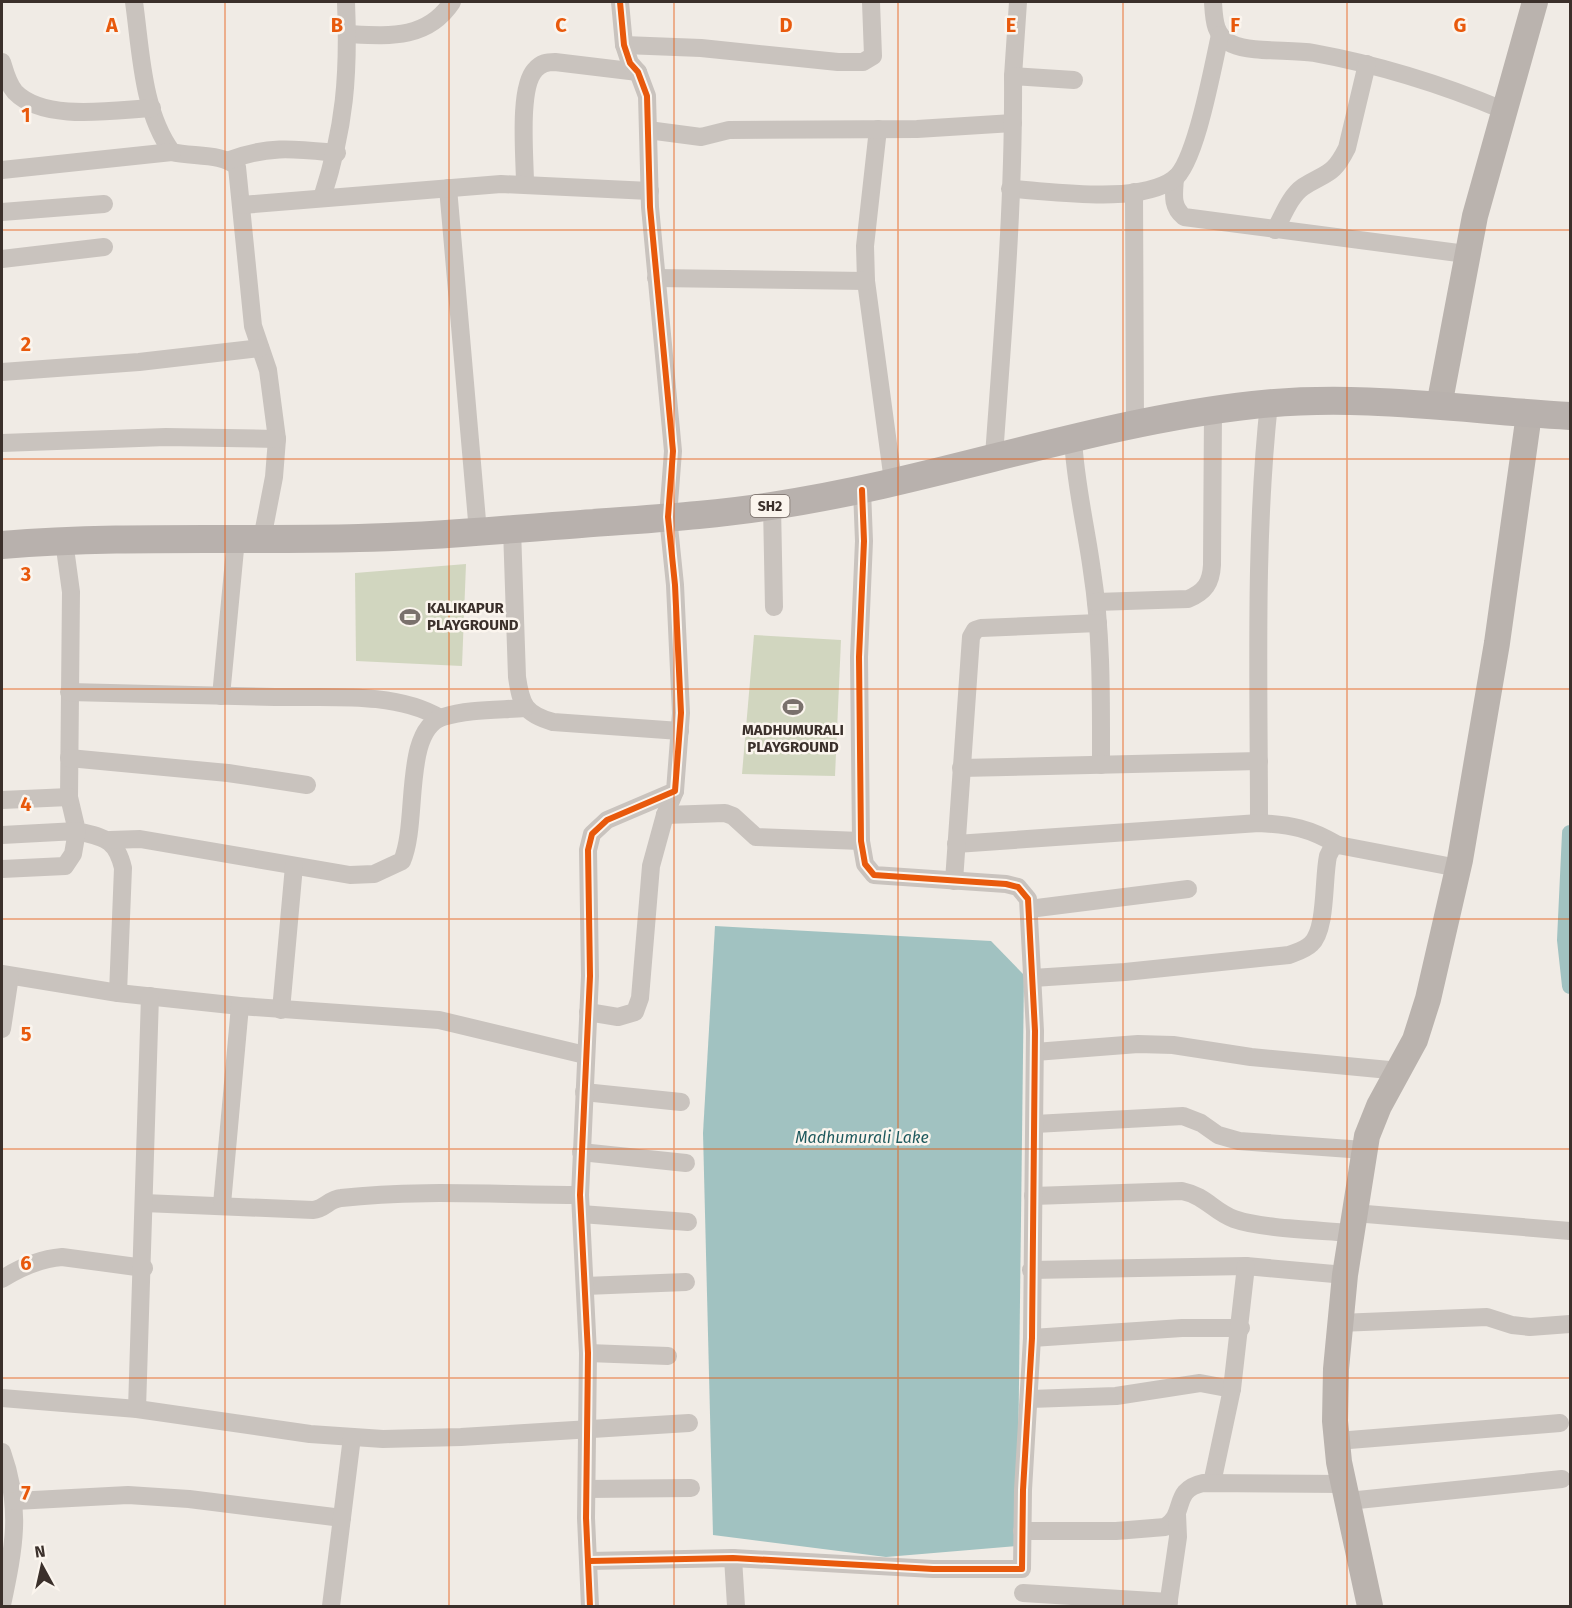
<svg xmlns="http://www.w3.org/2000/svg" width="1572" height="1608" viewBox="0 0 1572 1608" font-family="'Fira Sans',sans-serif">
<rect width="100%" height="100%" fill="#f0ebe5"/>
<!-- green -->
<g fill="#d1d6bf">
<path d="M466 564 462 666 356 661 355 573Z"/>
<path d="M754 635 841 640 835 776 742 774Z"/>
</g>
<!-- water -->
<path fill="#a1c2c1" d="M715 926 991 941 1024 975 1017 1546 886 1557 713 1535 703 1133Z"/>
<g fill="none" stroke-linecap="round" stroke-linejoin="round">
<!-- canal -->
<path stroke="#a1c2c1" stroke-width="16" d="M1570 833 1565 940 1570 986"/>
<!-- street -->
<g stroke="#c9c3be" stroke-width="18">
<path d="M134 2C141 51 142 111 172 152 192 157 223 153 237 167L253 326 268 370 277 439 274 477 262 539"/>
<path d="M1213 2C1214 18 1214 37 1232 44 1252 53 1291 49 1314 53 1380 65 1441 84 1503 110"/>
<path d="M347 34C388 36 427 40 452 2"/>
<path d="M624 45 701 48 838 62H863L873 56 871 2"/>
<path d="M2 62C5 72 8 84 15 92 44 122 114 110 152 108"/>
<path d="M1013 76 1018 2"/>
<path d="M878 129 865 246 866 281 893 481"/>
<path d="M648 130 701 137 729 130 917 129 1013 123"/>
<path d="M230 160C269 145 296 149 337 153"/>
<path d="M2 170 172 152"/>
<path d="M1175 178C1174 194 1171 206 1184 217L1466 254"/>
<path d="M525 184C525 159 518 88 535 70 541 63 547 62 555 62L638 72"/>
<path d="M448 188 478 532"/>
<path d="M1010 189C1053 191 1138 205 1174 179 1196 163 1213 65 1220 35"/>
<path d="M1134 192 1135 425"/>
<path d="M322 198C345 127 349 75 346 2"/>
<path d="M242 205 501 184 650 191"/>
<path d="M2 212 104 204"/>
<path d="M1275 230C1283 216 1290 196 1303 187 1327 172 1333 176 1347 148L1367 64"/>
<path d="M2 259 104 247"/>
<path d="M656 278 866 281"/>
<path d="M2 372 139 362 260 348"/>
<path d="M1073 438C1075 483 1086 526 1092 571 1102 635 1101 700 1101 765"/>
<path d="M2 443 166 437 277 439"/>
<path d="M994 456C1003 330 1014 203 1013 76L1074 80"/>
<path d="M772 506 774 607"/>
<path d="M512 529 517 677C521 705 525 714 553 722L680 731"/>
<path d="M64 541 71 592 69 797 77 831C104 838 116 838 123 868L118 993"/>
<path d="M1096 602 1188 599C1205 592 1211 583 1212 565L1213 411"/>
<path d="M69 692C138 694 206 695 275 697 326 698 396 691 440 718"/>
<path d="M221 696 236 539"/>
<path d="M69 758 228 773 307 785"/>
<path d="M961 768 1259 761"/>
<path d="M2 800 69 797"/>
<path d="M665 815 725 813 733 816 756 837 861 841"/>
<path d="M1259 823C1259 683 1254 543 1269 403"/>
<path d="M2 835 77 831 73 854 65 866 2 869"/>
<path d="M110 840 140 839 350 875 374 874 402 861C419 823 402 730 443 717 468 709 499 710 525 708"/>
<path d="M956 844 1259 823C1292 825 1309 828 1338 845"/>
<path d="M954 881 971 637 975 630 981 628 1098 623"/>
<path d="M1029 909 1188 889"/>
<path d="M2 974 118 993 240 1006 439 1020 585 1055"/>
<path d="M1033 978 1125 972 1289 955C1296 952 1305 950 1311 944 1327 929 1323 879 1328 856L1332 848 1338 845 1458 868"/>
<path d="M281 1010 294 866"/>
<path d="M588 1012 618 1017 635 1012 640 998 651 866 665 815 675 791"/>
<path d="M2 1029 10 976"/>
<path d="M1035 1052 1138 1044 1173 1045 1251 1057 1400 1071"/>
<path d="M584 1092 681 1102"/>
<path d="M1035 1124 1183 1116 1201 1123 1218 1135 1239 1141 1364 1150"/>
<path d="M581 1152 686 1163"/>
<path d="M1033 1196 1182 1191C1206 1196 1213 1211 1234 1219 1262 1229 1320 1230 1351 1233"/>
<path d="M144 1203 313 1210C325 1209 329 1199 341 1198 419 1189 501 1195 580 1195"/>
<path d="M222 1204 240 1006"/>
<path d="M1354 1213 1570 1231"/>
<path d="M581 1214 688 1222"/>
<path d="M1031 1270 1246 1266 1345 1275"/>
<path d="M2 1279C21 1267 39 1259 62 1257L144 1268"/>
<path d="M585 1286 686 1282"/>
<path d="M1339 1323 1487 1317 1512 1325 1530 1327 1570 1324"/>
<path d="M1032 1338 1182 1328H1241"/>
<path d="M588 1353 668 1356"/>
<path d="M2 1398 137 1409 310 1434 383 1439 461 1437 689 1423"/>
<path d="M1030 1399 1116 1396 1200 1383 1232 1389"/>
<path d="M137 1409 150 996"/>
<path d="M1337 1441 1560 1423"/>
<path d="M2 1452C22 1508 14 1548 2 1605"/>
<path d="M1212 1483 1232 1389 1246 1266"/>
<path d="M587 1489 691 1488"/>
<path d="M15 1501 128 1495 189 1499 342 1518"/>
<path d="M1348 1501 1562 1479"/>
<path d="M1022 1531H1116L1165 1527C1187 1514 1171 1490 1203 1483L1344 1484"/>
<path d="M733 1558 736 1606"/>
<path d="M590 1561 733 1558 933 1569H1022L1023 1490 1032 1338 1035 1031 1028 899 1018 887 1006 884 874 875 865 864 861 841 859 657 864 541 862 490"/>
<path d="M1023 1593 1169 1602"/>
<path d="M331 1606 352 1437"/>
<path d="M590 1606 586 1518 588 1353 580 1195 590 976 588 850 592 834 607 820 675 791 681 713 675 585 668 517 673 451 650 207 647 96 638 72 630 63 624 45 620 2"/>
<path d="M1168 1606 1178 1537 1177 1514"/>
</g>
<!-- secondary -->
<g stroke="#bab3ae" stroke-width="26">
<path d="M1439 406 1475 216 1535 2"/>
<path d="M1370 1606 1339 1462 1335 1421 1336 1369 1345 1275 1367 1136 1379 1106 1415 1040 1428 999 1460 860 1497 643 1529 414"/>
</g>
<!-- primary -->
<path stroke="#b8b1ad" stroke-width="28" d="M2 545C120 535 240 541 359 538 433 537 507 529 581 524 644 519 709 516 771 506 934 482 1089 423 1253 405 1359 393 1465 410 1570 416"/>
<!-- cycleway casing -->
<g stroke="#fbf5ee" stroke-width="10">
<g id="cycleway">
<path d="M590 1561 733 1558 933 1569H1022L1023 1490 1032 1338 1035 1031 1028 899 1018 887 1006 884 874 875 865 864 861 841 859 657 864 541 862 490"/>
<path d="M590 1606 586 1518 588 1353 580 1195 590 976 588 850 592 834 607 820 675 791 681 713 675 585 668 517 673 451 650 207 647 96 638 72 630 63 624 45 620 2"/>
</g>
</g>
<!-- cycleway -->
<use href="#cycleway" stroke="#e8590c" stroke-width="6"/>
</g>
<!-- grid -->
<path fill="none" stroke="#e8590c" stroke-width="1.5" stroke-opacity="0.55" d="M225 2V1606M449 2V1606M674 2V1606M898 2V1606M1123 2V1606M1347 2V1606M2 230H1570M2 459H1570M2 689H1570M2 919H1570M2 1149H1570M2 1378H1570"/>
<!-- icons -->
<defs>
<g id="stadium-bare" transform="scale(1.62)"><path d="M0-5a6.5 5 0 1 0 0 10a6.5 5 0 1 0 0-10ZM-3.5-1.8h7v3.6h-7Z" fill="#7a716c" stroke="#fbf5ee" stroke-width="2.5" paint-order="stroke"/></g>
</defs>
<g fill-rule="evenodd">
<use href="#stadium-bare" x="410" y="617"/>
<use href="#stadium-bare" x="793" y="707"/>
</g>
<g text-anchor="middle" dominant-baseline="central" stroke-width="5" stroke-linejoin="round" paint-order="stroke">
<!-- shield labels -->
<rect fill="#fbf5ee" stroke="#756b66" stroke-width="1.5" x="750.5" y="495" width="39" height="22" rx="4.5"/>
<g font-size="14" font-weight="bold" fill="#3b302b">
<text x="770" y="506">SH2</text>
</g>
<!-- poi labels -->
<g font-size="15" font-weight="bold" fill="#3b302b" stroke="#fbf5ee" text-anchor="start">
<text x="427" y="608">KALIKAPUR<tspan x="427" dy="17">PLAYGROUND</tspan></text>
<text x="793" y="730" text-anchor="middle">MADHUMURALI<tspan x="793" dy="17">PLAYGROUND</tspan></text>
</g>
<!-- water labels -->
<g font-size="16" font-style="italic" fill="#1f5a5e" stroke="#fbf5ee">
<text x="862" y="1137">Madhumurali Lake</text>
</g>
</g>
<g font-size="20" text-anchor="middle" font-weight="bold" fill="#e8590c" stroke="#fbf5ee" stroke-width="5" stroke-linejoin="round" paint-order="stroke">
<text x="112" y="32">A</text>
<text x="337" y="32">B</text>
<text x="561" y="32">C</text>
<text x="786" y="32">D</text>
<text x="1011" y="32">E</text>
<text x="1235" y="32">F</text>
<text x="1460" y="32">G</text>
<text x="26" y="122">1</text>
<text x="26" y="351">2</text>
<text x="26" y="581">3</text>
<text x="26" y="811">4</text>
<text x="26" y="1041">5</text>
<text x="26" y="1270">6</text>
<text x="26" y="1500">7</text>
</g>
<!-- border -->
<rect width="1572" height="1608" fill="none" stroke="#3b302b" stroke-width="6"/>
<!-- north arrow -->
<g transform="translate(42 1566) rotate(352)" stroke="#fbf5ee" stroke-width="4.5" paint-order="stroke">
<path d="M0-4.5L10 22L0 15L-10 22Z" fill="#3b302b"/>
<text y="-9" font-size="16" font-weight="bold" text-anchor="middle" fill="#3b302b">N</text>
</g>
</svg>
